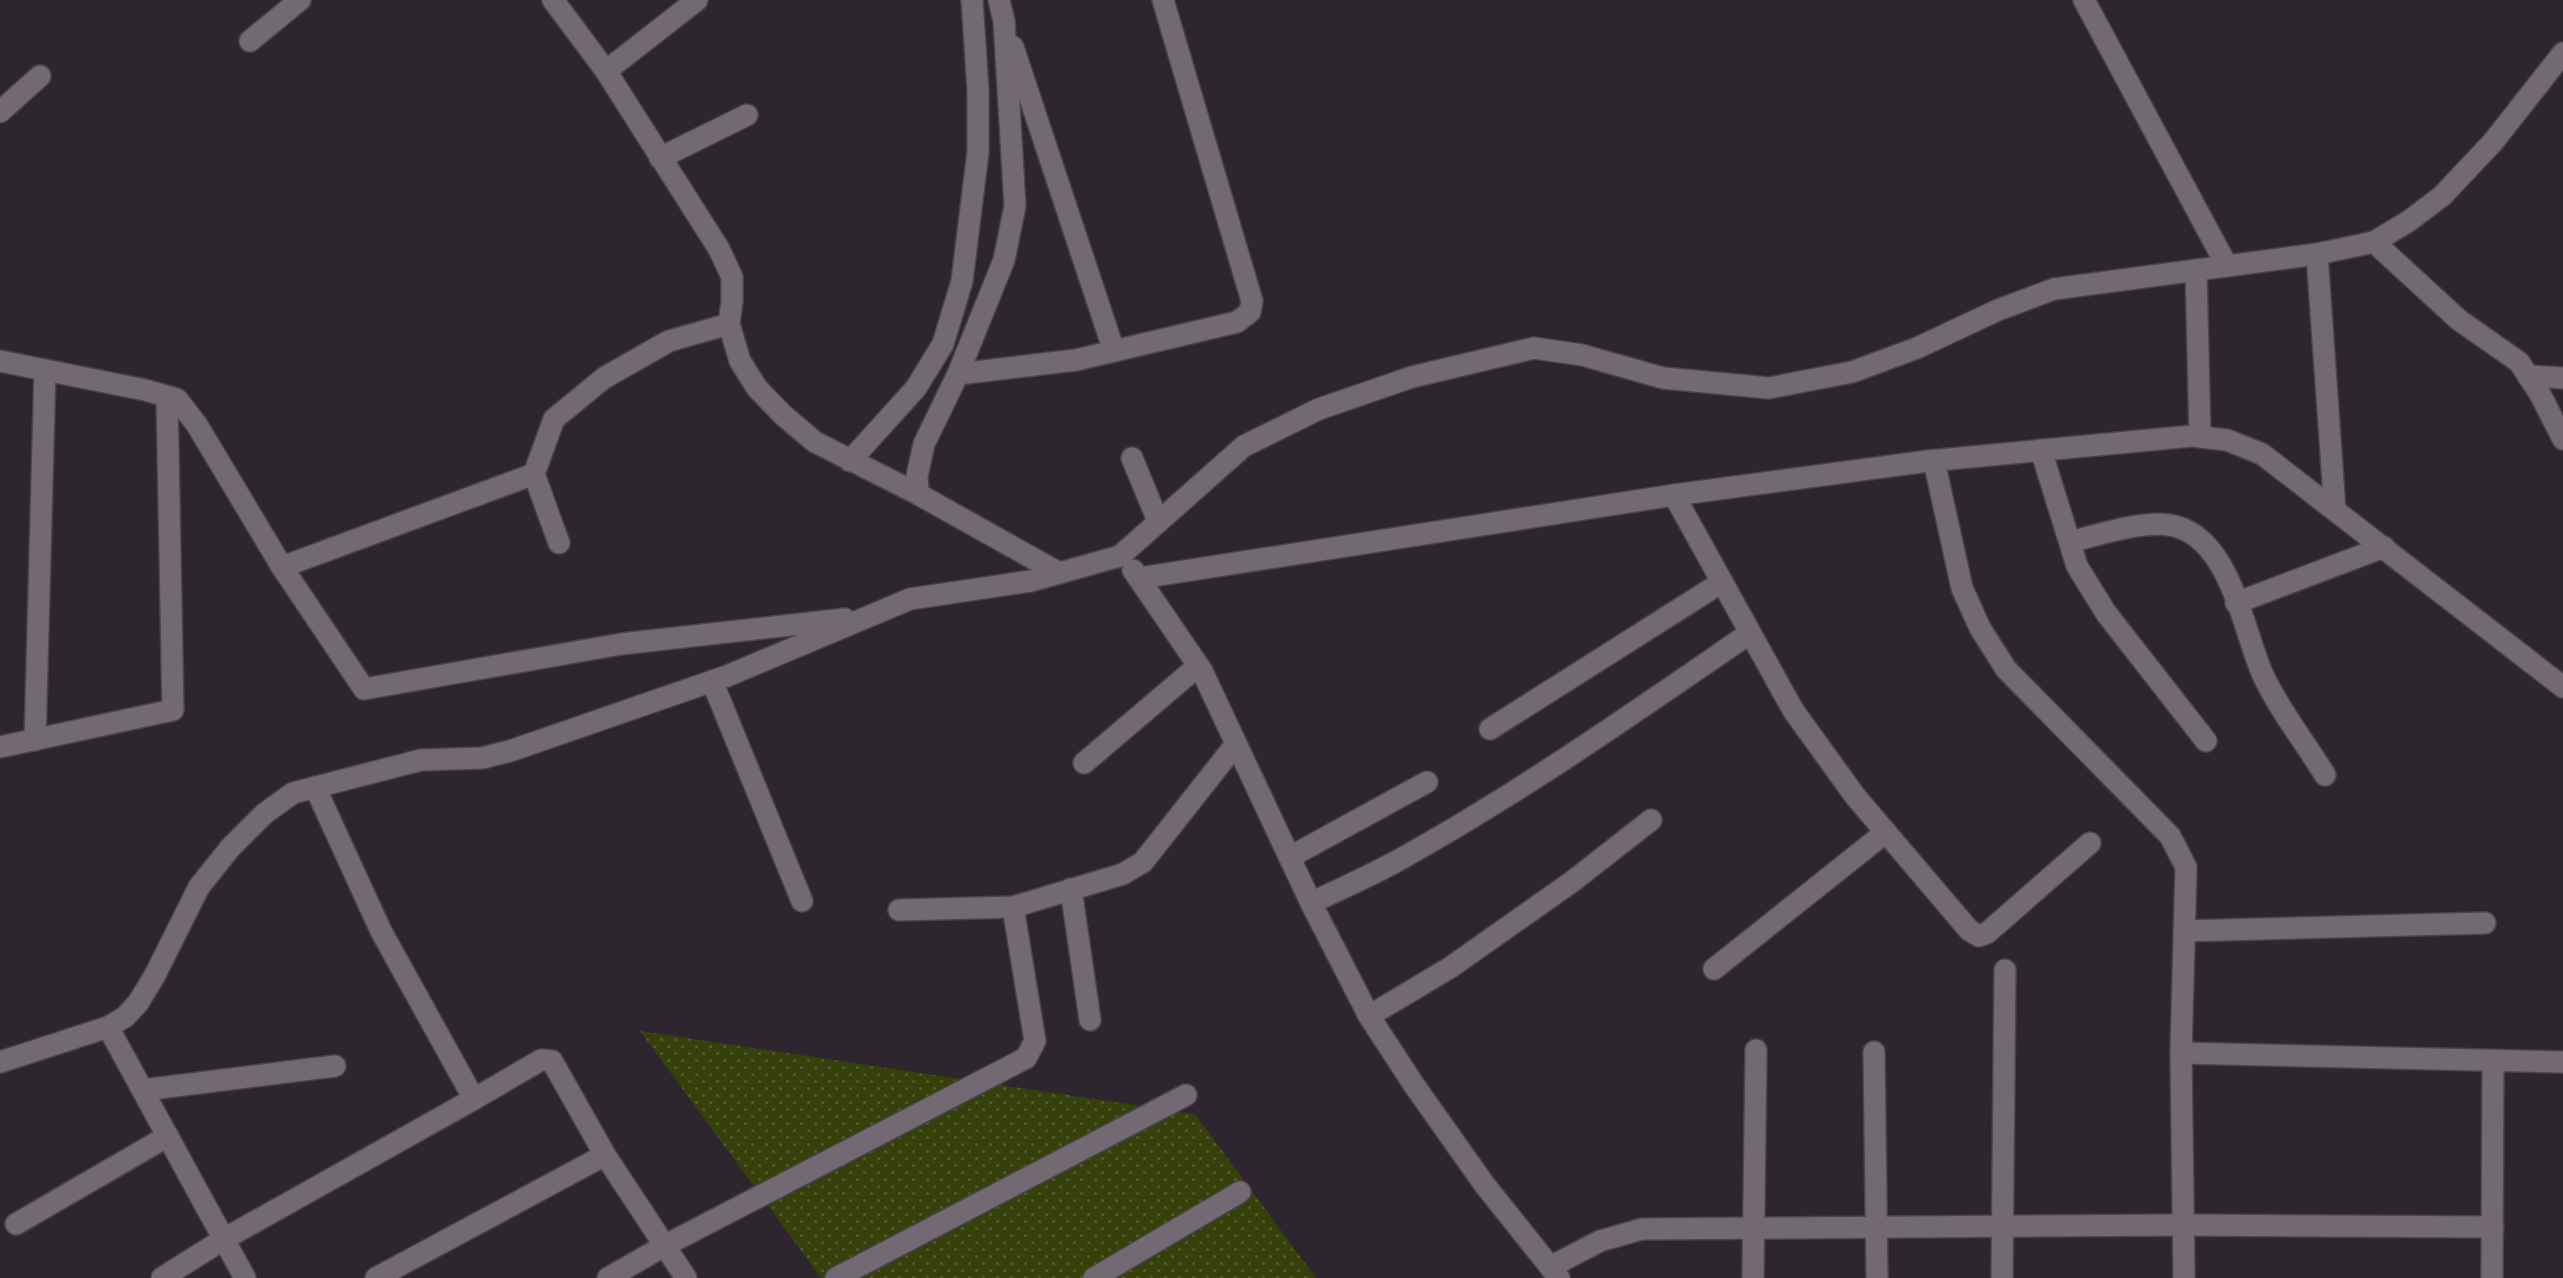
<svg xmlns="http://www.w3.org/2000/svg" width="2563" height="1278" viewBox="0 0 2563 1278" font-family="Ubuntu,sans-serif">
<defs>
<pattern id="grass-dots" width="8" height="8" patternUnits="userSpaceOnUse" patternTransform="scale(1.75)"><rect width="8" height="8" fill="#35400a"/><path d="M2 2h.1M6 6h.1" fill="none" stroke="#525b2d" stroke-width="1.8" stroke-linecap="round"/></pattern>
</defs>
<rect width="100%" height="100%" fill="#2d262e"/>
<!-- grass -->
<path fill="url(#grass-dots)" d="M640 1031 1195 1114 1316 1278H821Z"/>
<g fill="none" stroke-linecap="round" stroke-linejoin="round">
<!-- minor casing -->
<g stroke="#49434a" stroke-width="24">
<g id="minor">
<path d="M553 0 606 71 719 249 732 277V301L729 324 740 361 757 388 783 415 815 442 918 494 1059 573"/>
<path d="M2084 0 2227 266"/>
<path d="M250 41 300 0"/>
<path d="M1013 47 1114 351"/>
<path d="M606 71 697 0"/>
<path d="M0 112 40 76"/>
<path d="M660 158 747 115"/>
<path d="M2374 242 2459 320 2519 362 2540 394 2563 439"/>
<path d="M2317 254 2335 510"/>
<path d="M2196 270 2200 436"/>
<path d="M0 361 145 390 177 399 197 425 282 567 364 689 621 644 845 619"/>
<path d="M958 374 1076 360 1237 322 1250 312 1252 301 1163 0"/>
<path d="M2528 376 2563 378"/>
<path d="M2041 450 2077 566 2106 613 2206 741"/>
<path d="M1132 458 1158 521"/>
<path d="M850 461 916 388 943 344 962 281 978 152V90L972 0"/>
<path d="M1934 461 1962 588 1980 628 2006 669 2170 836 2186 867 2181 1053 2184 1278"/>
<path d="M534 474 554 419 604 378 669 341 729 324"/>
<path d="M918 494 917 476 924 444 958 374 1004 260 1015 206 1004 21 999 0"/>
<path d="M1674 495 1793 710 1855 796 1969 930 1979 936 1987 933 2090 843"/>
<path d="M2070 542C2097 535 2141 521 2169 525 2230 534 2242 628 2263 675 2279 710 2305 742 2325 775"/>
<path d="M282 567 534 474 559 543"/>
<path d="M1133 570 1202 671 1311 903 1369 1016 1414 1085 1484 1184 1559 1278"/>
<path d="M1140 578 1674 495 1928 461 2192 436 2227 440 2262 454 2563 687"/>
<path d="M2236 603 2384 547"/>
<path d="M712 681 802 901"/>
<path d="M1490 729 1722 582"/>
<path d="M35 740 45 370"/>
<path d="M0 747 173 710 167 397"/>
<path d="M1084 763 1198 666"/>
<path d="M1290 857 1427 782"/>
<path d="M1071 889 1090 1020"/>
<path d="M1311 903C1340 889 1370 876 1397 861 1520 793 1635 712 1750 633"/>
<path d="M899 910 1013 907 1123 874 1143 862 1236 744"/>
<path d="M2184 931 2485 923"/>
<path d="M1714 969 1886 832"/>
<path d="M1369 1016 1451 967 1573 881 1651 820"/>
<path d="M108 1027 245 1278"/>
<path d="M1874 1052 1877 1278"/>
<path d="M2181 1053 2563 1062"/>
<path d="M0 1062 108 1027 125 1017 138 1003 155 975 199 887 230 848 264 814 293 793 421 760 482 758 510 751 727 676 910 599 1031 581 1120 556 1244 446 1319 409 1412 377 1534 348 1582 355 1663 378 1769 388 1852 372 1917 348 1998 310 2054 289 2317 254 2374 242 2409 221 2442 196 2493 142 2563 53"/>
<path d="M143 1090 335 1066"/>
<path d="M474 1099 541 1060 552 1061 605 1155 686 1278"/>
<path d="M16 1224 168 1136"/>
<path d="M1550 1267 1600 1241 1642 1229 2184 1225 2493 1227"/>
<path d="M162 1278 224 1239 474 1099 381 931 315 787"/>
<path d="M376 1278 605 1155"/>
<path d="M608 1278 664 1246 1026 1058 1035 1041 1013 907"/>
<path d="M836 1278 1186 1095"/>
<path d="M1094 1278 1240 1192"/>
<path d="M1753 1278 1756 1050"/>
<path d="M2002 1278 2005 970"/>
<path d="M2492 1278 2493 1061"/>
</g>
</g>
<!-- minor -->
<use href="#minor" stroke="#726973" stroke-width="21"/>
</g>
</svg>
